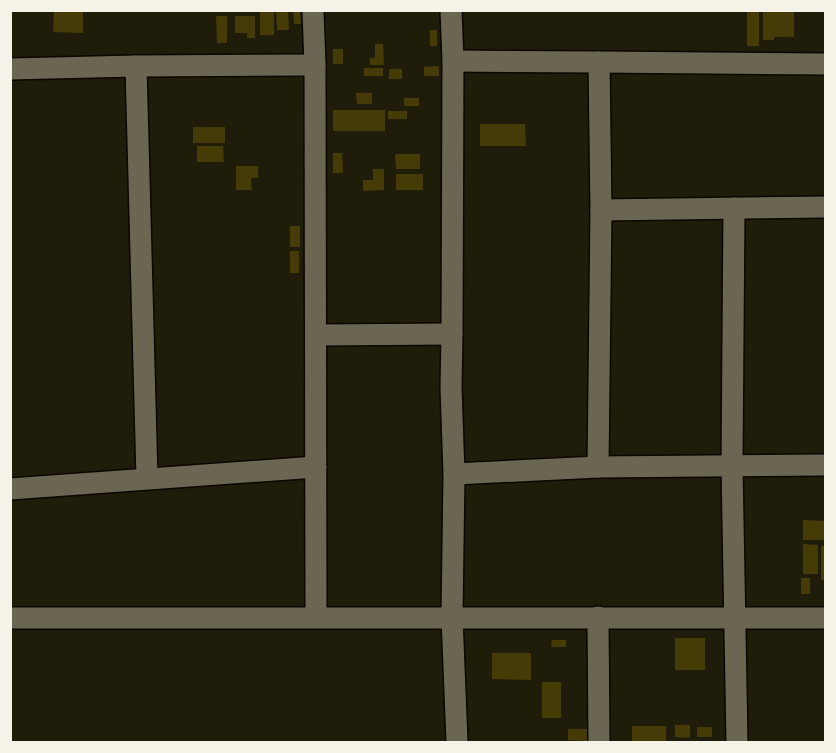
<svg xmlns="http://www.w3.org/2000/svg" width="836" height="753" viewBox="0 0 836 753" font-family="'Asap Condensed',sans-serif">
<rect width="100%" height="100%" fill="#201c0a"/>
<!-- building -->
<g fill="#453b06">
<path d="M54 10H83V33L53 32Z"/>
<rect x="260" y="10" width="14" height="25"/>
<path d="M276 10H288L289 30H277Z"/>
<path d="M293 10H300L301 24H294Z"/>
<path d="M763 10H794V37H774V40H763Z"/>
<rect x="747" y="12" width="12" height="34"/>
<path d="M216 16H227V43H217Z"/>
<path d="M235 16H255V38H247V33H235Z"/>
<rect x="430" y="30" width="7" height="16"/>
<path d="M375 44H383L384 65H370V58H375Z"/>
<rect x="333" y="49" width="10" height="15"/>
<path d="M439 66V76H424V67Z"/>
<rect x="364" y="68" width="19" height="8"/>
<rect x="389" y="69" width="13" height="10"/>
<path d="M356 93H372V104H357Z"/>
<rect x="404" y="98" width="15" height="8"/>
<rect x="333" y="110" width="52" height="21"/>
<rect x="388" y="111" width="19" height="8"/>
<path d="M480 124H525L526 146H480Z"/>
<rect x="193" y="127" width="32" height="16"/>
<path d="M197 146H223L224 162H197Z"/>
<path d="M333 153H342L343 173H333Z"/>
<path d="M395 154H420V169H396Z"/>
<path d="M236 166H258V178H251L252 190H236Z"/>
<path d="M373 169H384V190L363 191V180H373Z"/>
<rect x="396" y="174" width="27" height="16"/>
<rect x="290" y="226" width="10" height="21"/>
<rect x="290" y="251" width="9" height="22"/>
<path d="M803 520 826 521V540H803Z"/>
<path d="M803 544 818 545V574H803Z"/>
<rect x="821" y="546" width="5" height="34"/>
<rect x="801" y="578" width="9" height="16"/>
<rect x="675" y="638" width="30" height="32"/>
<path d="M552 640H566V647H551Z"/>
<path d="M492 653H531V680L492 679Z"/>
<rect x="542" y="682" width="19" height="36"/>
<path d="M675 725H690V738L675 737Z"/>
<rect x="632" y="726" width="34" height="16"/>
<rect x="697" y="727" width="15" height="10"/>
<path d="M568 729H587V741L568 740Z"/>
</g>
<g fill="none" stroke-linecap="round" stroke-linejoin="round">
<!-- minor casing -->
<g stroke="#0a0600" stroke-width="24">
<g id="minor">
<path d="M313 10 315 65 316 617"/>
<path d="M451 10 453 61 452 334 451 387 454 474 452 617 457 742"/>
<path d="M453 61 599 62 601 210 598 467"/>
<path d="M599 62 826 64"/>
<path d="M136 66 147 478"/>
<path d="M10 69 136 66 315 65"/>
<path d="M734 208 732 466 737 742"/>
<path d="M601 210 826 207"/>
<path d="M316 335 452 334"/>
<path d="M454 474 598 467 826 465"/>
<path d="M10 489 316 467"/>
<path d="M598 617 599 742"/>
<path d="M10 618H826"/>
</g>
</g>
<!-- minor -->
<use href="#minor" stroke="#6a6652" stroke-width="21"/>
</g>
<!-- border -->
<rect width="836" height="753" fill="none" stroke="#f5f2e7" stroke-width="24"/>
</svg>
